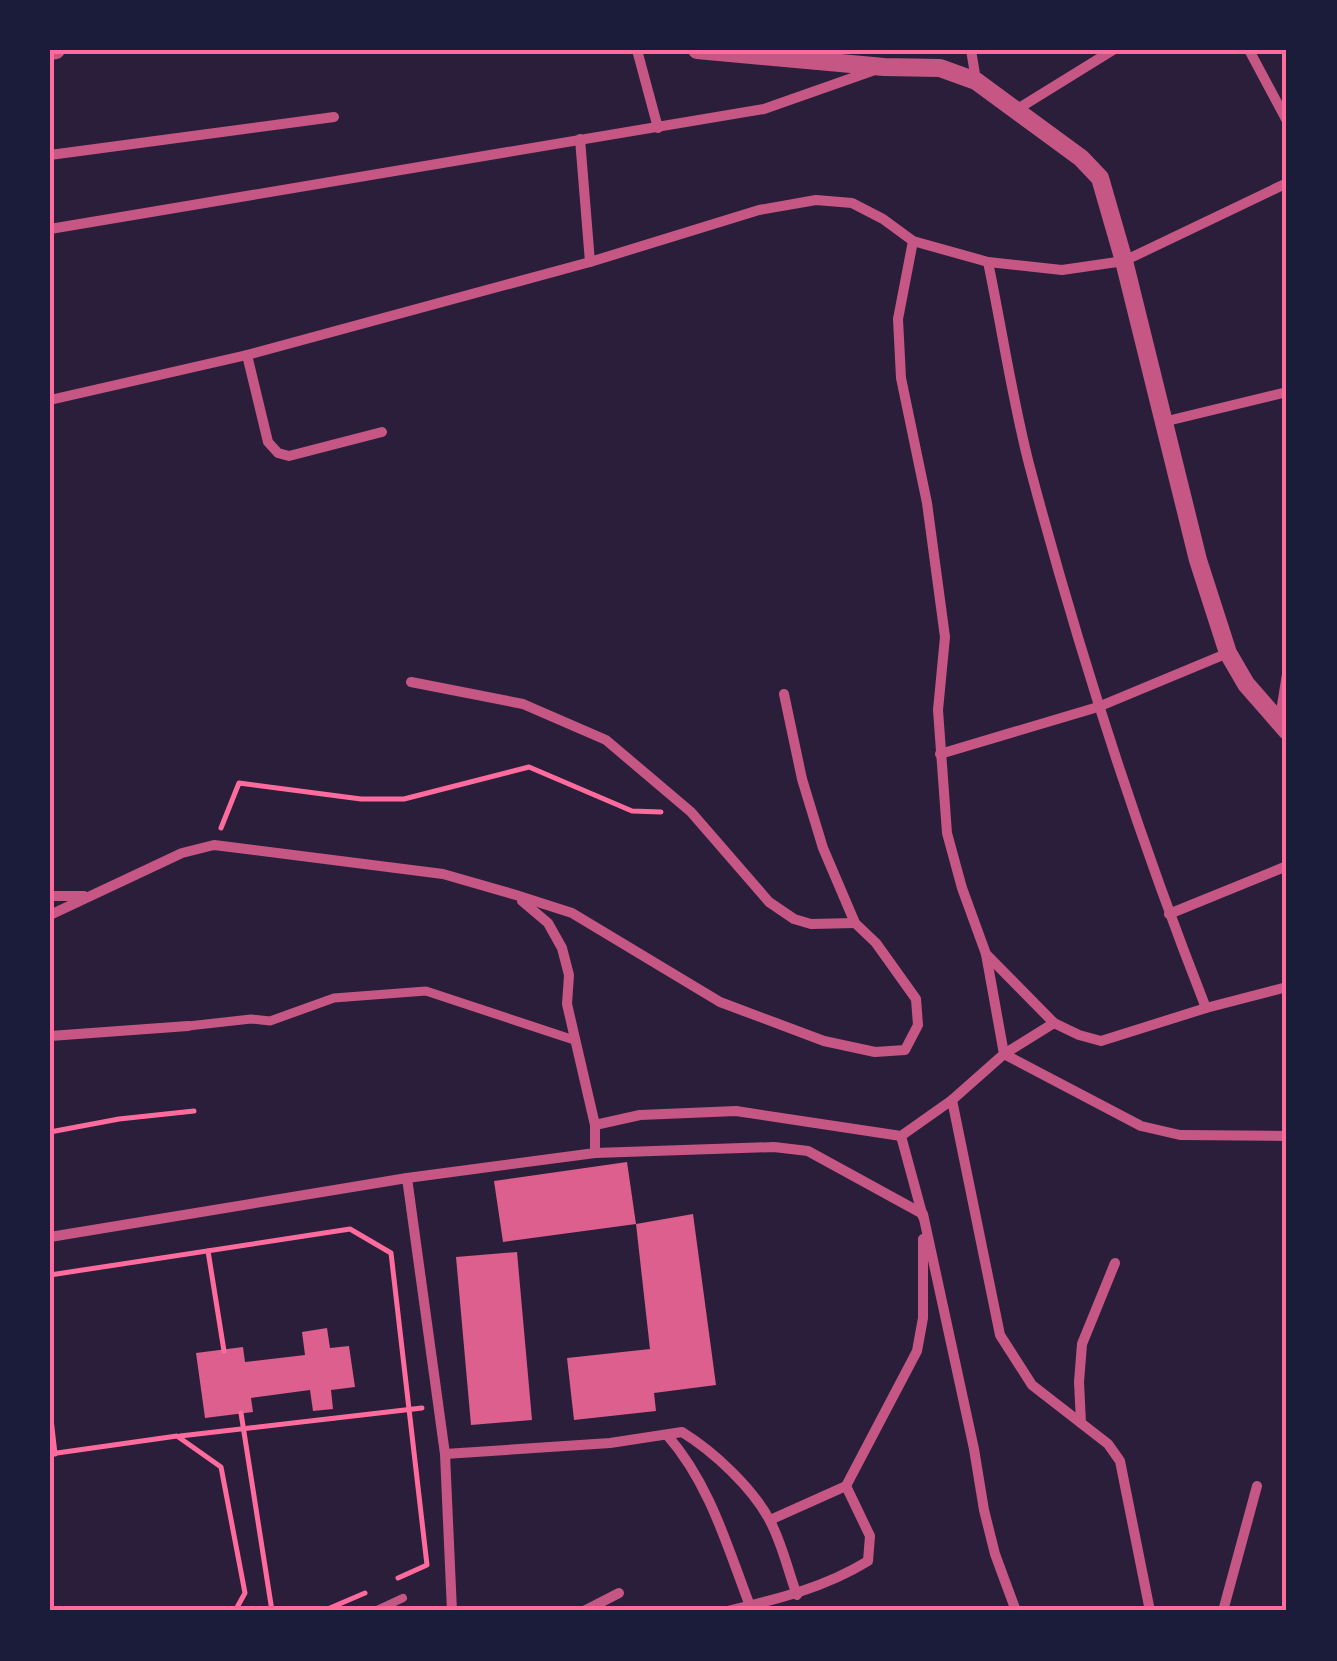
<svg xmlns="http://www.w3.org/2000/svg" width="1337" height="1661" viewBox="0 0 1337 1661" font-family="Inter,sans-serif">
<rect width="100%" height="100%" fill="#1b1b3a"/>
<!-- green -->
<rect fill="#2a1e3b" x="50" y="50" width="1237" height="1561"/>
<!-- building -->
<g fill="#dd5f8e">
<path d="M627 1162 636 1224 503 1242 494 1181Z"/>
<path d="M693 1214 716 1385 654 1393 656 1411 574 1420 567 1358 650 1349 636 1224Z"/>
<path d="M517 1252 532 1420 471 1425 456 1257Z"/>
<path d="M327 1328 330 1348 349 1346 355 1387 331 1390 333 1409 313 1411 310 1390 251 1398 253 1412 205 1418 196 1353 243 1347 245 1362 305 1355 302 1332Z"/>
</g>
<g fill="none" stroke-linecap="round" stroke-linejoin="round">
<!-- path -->
<g stroke="#ff6b9d" stroke-width="5">
<path d="M221 828 239 783 361 799H404L529 767 632 811 661 812"/>
<path d="M50 1132 119 1119 194 1111"/>
<path d="M208 1251 224 1351"/>
<path d="M50 1275 350 1229 391 1253 427 1565 398 1578"/>
<path d="M50 1410 55 1454"/>
<path d="M241 1413 272 1611"/>
<path d="M180 1436 422 1408"/>
<path d="M50 1454 177 1436 221 1467 245 1593 235 1611"/>
<path d="M323 1611 365 1593"/>
</g>
<!-- service -->
<path stroke="#c65784" stroke-width="8" d="M375 1611 403 1598"/>
<!-- pedestrian -->
<path stroke="#c65784" stroke-width="9" d="M188 1026 251 1019 270 1021 334 998 426 991 574 1040"/>
<!-- minor -->
<g stroke="#c65784" stroke-width="10">
<path d="M637 50 658 128"/>
<path d="M971 50 976 80"/>
<path d="M1249 50 1287 121"/>
<path d="M1016 110 1113 50"/>
<path d="M580 139 590 262"/>
<path d="M50 155 334 117"/>
<path d="M50 229 764 109 872 71"/>
<path d="M913 241 898 319 901 378 927 503 945 637 938 710 947 833 962 888 986 954 1054 1023"/>
<path d="M988 262C1002 329 1012 398 1029 464 1078 649 1136 830 1206 1008"/>
<path d="M247 355 268 442 278 453 289 456 382 432"/>
<path d="M50 400 247 355 590 262 759 210 816 200 852 203 883 219 913 241 988 262 1062 270 1124 261 1287 183"/>
<path d="M1163 422 1287 392"/>
<path d="M411 682 523 704 606 740 691 812 769 902 794 919 811 924 855 923"/>
<path d="M1279 724 1287 674"/>
<path d="M940 754 1098 707 1228 653"/>
<path d="M50 896H84"/>
<path d="M522 901 548 923 562 948 569 975 567 1004 595 1125"/>
<path d="M1169 914 1287 866"/>
<path d="M50 915 182 853 214 845 443 874 516 895 572 913 720 1002 824 1041 875 1052 905 1050 918 1025 916 999 876 943 855 923 823 848 802 779 784 694"/>
<path d="M50 1036 188 1026"/>
<path d="M1004 1054 1054 1023 1079 1035 1101 1041 1206 1008 1287 987"/>
<path d="M1004 1054 1141 1126 1180 1135 1287 1136"/>
<path d="M952 1100 1000 1335 1032 1385 1108 1444 1120 1461 1150 1611"/>
<path d="M901 1136 923 1217"/>
<path d="M595 1153 774 1147 808 1151 923 1214 974 1449 984 1510 995 1554 1016 1611"/>
<path d="M407 1178 445 1454 452 1611"/>
<path d="M50 1237 407 1178 595 1153V1125L640 1115 736 1111 901 1136 952 1100 1004 1054 986 954"/>
<path d="M1081 1423 1079 1382 1082 1344 1115 1263"/>
<path d="M667 1435C710 1484 727 1546 750 1606"/>
<path d="M445 1454 610 1443 682 1432C713 1451 753 1488 770 1521 782 1543 788 1571 797 1595"/>
<path d="M770 1520 846 1486 917 1351 923 1318V1239"/>
<path d="M584 1611 619 1593"/>
<path d="M728 1611C778 1599 824 1588 868 1561L870 1536 846 1486"/>
<path d="M1223 1611 1257 1486"/>
</g>
<!-- tertiary -->
<g stroke="#c65784" stroke-width="18">
<path d="M697 50 884 67 940 68 976 81 1081 158 1100 178 1124 261 1198 560 1228 653 1246 684 1287 731"/>
<path d="M50 51 56 50"/>
</g>
</g>
<!-- border -->
<rect width="1337" height="1661" fill="none" stroke="#1b1b3a" stroke-width="105"/>
<rect x="52" y="52" width="1232" height="1556" fill="none" stroke="#ff6b9d" stroke-width="4"/>
</svg>
